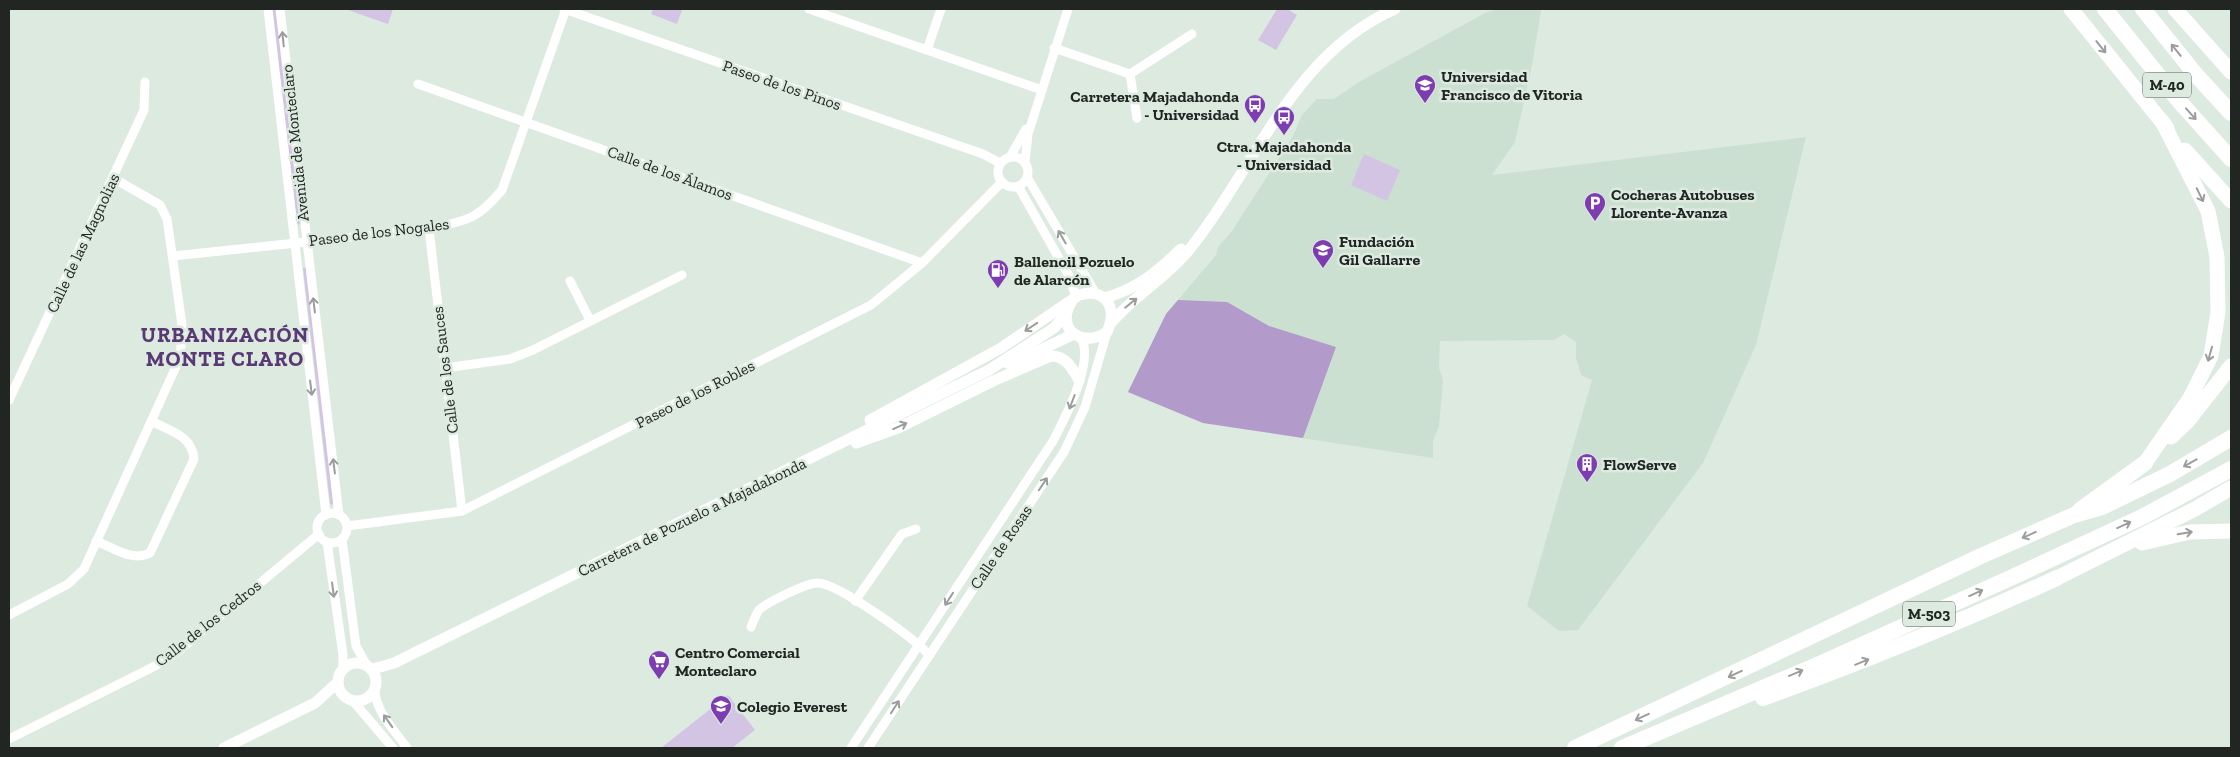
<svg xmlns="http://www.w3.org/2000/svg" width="2240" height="757" viewBox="0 0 2240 757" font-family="'Zilla Slab',serif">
<rect width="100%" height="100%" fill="#ddeae0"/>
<!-- built -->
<path fill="#cce0d2" d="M1497 9H1541V11L1532 65 1515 142 1492 175 1806 137 1756 345 1703 463 1578 630 1559 631 1527 606 1592 380 1581 375 1576 358V342L1564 334 1554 340 1440 341 1439 368 1443 381 1439 426 1433 441V458L1203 423 1128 392 1166 314 1216 255 1218 247 1232 231 1293 136 1302 115 1317 99H1334L1359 82 1485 13Z"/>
<!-- green -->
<g fill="#d3c4e4">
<path d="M272 9H277L302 222 299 225 297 223Z"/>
<path d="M345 9H393L388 24Z"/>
<path d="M653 9 682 10 677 24 651 14Z"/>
<path d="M1277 9H1287L1297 15 1276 50 1258 40Z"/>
<path d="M1364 154 1400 170 1387 201 1351 185Z"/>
<path d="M307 267 335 502 332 505 330 503 303 268Z"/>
<path d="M728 695 755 730 732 748H661Z"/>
</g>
<!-- forest -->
<path fill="#b29aca" d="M1178 300 1227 302 1269 326 1336 347 1303 438 1203 423 1128 392 1166 314Z"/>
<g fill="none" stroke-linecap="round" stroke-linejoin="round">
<!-- minor -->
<g stroke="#fff" stroke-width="9">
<path d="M268 9 326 515"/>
<path d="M280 9 339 515"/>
<path d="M564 9 983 154 1000 163"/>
<path d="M809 9 1042 90"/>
<path d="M1054 48 1130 74"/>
<path d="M927 50 941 9"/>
<path d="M418 84 922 263"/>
<path d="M1137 118 1130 74 1192 34"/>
<circle cx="1013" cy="172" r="15"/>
<path d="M1010 157 1026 129"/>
<path d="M1025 162 1028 134 1068 9"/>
<path d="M1027 177 1096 294"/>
<path d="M1018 186 1069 276 1076 297"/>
<path d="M429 229 462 511"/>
<path d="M173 256 429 229C467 220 476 221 502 190L566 9"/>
<path d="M570 281 590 320"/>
<path d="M445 368 510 359 533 350 682 275"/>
<path d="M9 400 144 110 145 82"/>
<circle cx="332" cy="528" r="15"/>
<path d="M347 526 462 511 871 305 922 263 1002 182"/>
<path d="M342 539 356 646 366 664"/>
<path d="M96 541C114 548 132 562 150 553L194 459C192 435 170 431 151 421"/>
<path d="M327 542 343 655V669"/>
<path d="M855 601 902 534 916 529"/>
<path d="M9 615 68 584 84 569 179 360 183 332 167 219 160 205 113 178"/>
<path d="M751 627C753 622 756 614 759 610 766 603 808 582 818 583 839 584 914 638 929 655"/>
<path d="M375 691C376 712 395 731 407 748"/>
<path d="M353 701 393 748"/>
<path d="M9 739 155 666 175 654 319 534"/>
<path d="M851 748 1053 441C1066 416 1093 365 1082 339"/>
<path d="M868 748 1064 452 1085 407 1107 332"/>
</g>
<!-- tertiary -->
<g stroke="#fff" stroke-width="11">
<path d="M1104 298C1136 290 1158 271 1181 249"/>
<path d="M1112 322C1135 295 1166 278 1189 250 1256 167 1291 55 1395 9"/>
<path d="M1007 363 1032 354 1074 334"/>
<path d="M870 420 1001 348 1079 295C1106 287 1118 308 1107 332 1082 349 1054 329 1072 301"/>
<path d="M856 443 898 428 993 381 1051 356C1066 356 1072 368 1079 380"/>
<circle cx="357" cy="682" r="19"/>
<path d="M373 669 394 663 989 370 1054 328 1066 314"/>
<path d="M224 748 315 703 338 682"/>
</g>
<!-- trunk -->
<g stroke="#fff" stroke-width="15">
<path d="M2071 9 2167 128"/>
<path d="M2175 9 2231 72"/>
<path d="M2185 150 2231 201"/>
<path d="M2171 437 2187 422 2231 366"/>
<path d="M2145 463 2190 398 2211 356 2218 312 2217 257 2208 211 2162 121"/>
<path d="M2142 543 2190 532 2231 531"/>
<path d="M2057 578 2195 509 2231 488"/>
</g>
<!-- motorway -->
<g stroke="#fff" stroke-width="16">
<path d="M2105 9 2179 101 2231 159"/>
<path d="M2143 9 2197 76 2231 113"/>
<path d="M2080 510 2145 463"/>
<path d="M1763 698C1863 662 1960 622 2057 578"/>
<path d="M1575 748 1981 556 2074 515 2102 507 2170 474 2231 438"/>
<path d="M1622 748 1817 665 2017 575 2142 517 2231 469"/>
</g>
</g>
<!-- one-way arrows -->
<defs><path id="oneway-shaft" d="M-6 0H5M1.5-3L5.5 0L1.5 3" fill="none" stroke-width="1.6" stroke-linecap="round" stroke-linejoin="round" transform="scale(1.25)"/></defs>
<g stroke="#9b9d9c">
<use href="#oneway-shaft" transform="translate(283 39) rotate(-96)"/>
<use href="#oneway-shaft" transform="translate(2101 47) rotate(51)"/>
<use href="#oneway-shaft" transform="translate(2176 50) rotate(-129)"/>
<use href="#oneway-shaft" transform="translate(2191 114) rotate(48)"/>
<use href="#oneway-shaft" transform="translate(2200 195) rotate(64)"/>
<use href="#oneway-shaft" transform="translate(1062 237) rotate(-120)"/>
<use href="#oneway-shaft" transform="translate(1131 303) rotate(-39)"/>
<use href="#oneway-shaft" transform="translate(314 305) rotate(-97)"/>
<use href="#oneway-shaft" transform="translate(1031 327) rotate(146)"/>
<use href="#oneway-shaft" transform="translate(2210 354) rotate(106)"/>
<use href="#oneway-shaft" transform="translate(311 388) rotate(83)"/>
<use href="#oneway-shaft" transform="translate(1072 402) rotate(111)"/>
<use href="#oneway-shaft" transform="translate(900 426) rotate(-24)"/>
<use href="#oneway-shaft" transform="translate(2190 463) rotate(151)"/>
<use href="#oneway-shaft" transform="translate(334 466) rotate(-97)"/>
<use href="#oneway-shaft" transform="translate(1043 484) rotate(-56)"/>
<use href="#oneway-shaft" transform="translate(2124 525) rotate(-25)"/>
<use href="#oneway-shaft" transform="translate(2185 533) rotate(-10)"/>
<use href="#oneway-shaft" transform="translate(2029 535) rotate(156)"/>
<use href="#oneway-shaft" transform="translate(333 590) rotate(83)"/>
<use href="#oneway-shaft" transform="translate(1976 593) rotate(-24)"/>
<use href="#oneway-shaft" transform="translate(949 599) rotate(123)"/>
<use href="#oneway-shaft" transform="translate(1862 662) rotate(-22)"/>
<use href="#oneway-shaft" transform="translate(1796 673) rotate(-23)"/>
<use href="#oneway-shaft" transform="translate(1735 674) rotate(155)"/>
<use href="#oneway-shaft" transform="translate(895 707) rotate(-57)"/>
<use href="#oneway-shaft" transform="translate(1642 717) rotate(155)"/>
<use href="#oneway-shaft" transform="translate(388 721) rotate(-125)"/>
</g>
<!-- icons -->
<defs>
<g id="university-pin" transform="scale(1.125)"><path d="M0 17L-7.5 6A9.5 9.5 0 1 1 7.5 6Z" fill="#7e3cb1" stroke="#ddeae0"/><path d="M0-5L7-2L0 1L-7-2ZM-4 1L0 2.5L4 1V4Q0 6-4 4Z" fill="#fff"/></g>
<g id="bus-pin" transform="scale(1.125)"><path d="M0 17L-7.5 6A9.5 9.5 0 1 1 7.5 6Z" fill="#7e3cb1" stroke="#ddeae0"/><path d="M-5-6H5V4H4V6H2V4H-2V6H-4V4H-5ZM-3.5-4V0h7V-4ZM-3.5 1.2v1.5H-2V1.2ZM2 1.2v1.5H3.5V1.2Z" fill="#fff"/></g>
<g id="parking-pin" transform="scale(1.125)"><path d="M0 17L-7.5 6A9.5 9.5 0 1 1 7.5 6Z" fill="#7e3cb1" stroke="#ddeae0"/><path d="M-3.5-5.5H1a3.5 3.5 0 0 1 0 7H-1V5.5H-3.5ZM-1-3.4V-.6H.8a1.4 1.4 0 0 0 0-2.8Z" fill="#fff"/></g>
<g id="school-pin" transform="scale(1.125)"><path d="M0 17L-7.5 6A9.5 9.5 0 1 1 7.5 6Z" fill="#7e3cb1" stroke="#ddeae0"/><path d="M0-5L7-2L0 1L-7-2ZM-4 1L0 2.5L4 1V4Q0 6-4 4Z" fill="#fff"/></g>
<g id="fuel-pin" transform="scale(1.125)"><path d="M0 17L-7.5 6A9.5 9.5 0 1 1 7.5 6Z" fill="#7e3cb1" stroke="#ddeae0"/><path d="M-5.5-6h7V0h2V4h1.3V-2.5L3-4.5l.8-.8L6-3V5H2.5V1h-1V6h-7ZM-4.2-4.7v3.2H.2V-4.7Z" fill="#fff"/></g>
<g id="building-pin" transform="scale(1.125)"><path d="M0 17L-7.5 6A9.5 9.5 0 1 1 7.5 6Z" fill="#7e3cb1" stroke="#ddeae0"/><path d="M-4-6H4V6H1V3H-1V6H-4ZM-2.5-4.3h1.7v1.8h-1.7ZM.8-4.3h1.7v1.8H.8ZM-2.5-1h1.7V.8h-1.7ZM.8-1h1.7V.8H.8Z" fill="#fff"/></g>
<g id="supermarket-pin" transform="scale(1.125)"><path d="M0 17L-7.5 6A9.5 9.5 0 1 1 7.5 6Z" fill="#7e3cb1" stroke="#ddeae0"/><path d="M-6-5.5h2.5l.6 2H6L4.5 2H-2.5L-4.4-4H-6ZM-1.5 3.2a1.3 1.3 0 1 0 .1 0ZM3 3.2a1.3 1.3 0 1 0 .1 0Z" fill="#fff"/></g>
</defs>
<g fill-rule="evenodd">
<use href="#university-pin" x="1425" y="85"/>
<use href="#bus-pin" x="1255" y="105"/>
<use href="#bus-pin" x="1284" y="117"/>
<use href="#parking-pin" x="1595" y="203"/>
<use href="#school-pin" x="1323" y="250"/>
<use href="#fuel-pin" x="998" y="270"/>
<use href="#building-pin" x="1587" y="464"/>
<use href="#supermarket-pin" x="659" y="661"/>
<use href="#school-pin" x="721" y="706"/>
</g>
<g text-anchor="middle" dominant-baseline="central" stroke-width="5" stroke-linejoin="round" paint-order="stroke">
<!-- shield labels -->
<g fill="#ddeae0" stroke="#59615c" stroke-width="1">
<rect x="2143" y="72.5" width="48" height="25" rx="4"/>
<rect x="1903" y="601.5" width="52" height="25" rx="4"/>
</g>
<g font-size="15" font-weight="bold" fill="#212623">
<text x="2167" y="85">M-40</text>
<text x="1929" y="614">M-503</text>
</g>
<!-- poi labels -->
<g font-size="16" font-weight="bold" fill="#212623" stroke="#ddeae0" text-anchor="start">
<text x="1441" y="76">Universidad<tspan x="1441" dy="18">Francisco de Vitoria</tspan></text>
<text x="1239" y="96" text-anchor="end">Carretera Majadahonda<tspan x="1239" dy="18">- Universidad</tspan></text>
<text x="1284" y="146" text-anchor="middle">Ctra. Majadahonda<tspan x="1284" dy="18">- Universidad</tspan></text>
<text x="1611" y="194">Cocheras Autobuses<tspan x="1611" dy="18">Llorente-Avanza</tspan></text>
<text x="1339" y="241">Fundación<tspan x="1339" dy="18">Gil Gallarre</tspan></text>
<text x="1014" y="261">Ballenoil Pozuelo<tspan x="1014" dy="18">de Alarcón</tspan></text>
<text x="1603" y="464">FlowServe</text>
<text x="675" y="652">Centro Comercial<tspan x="675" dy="18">Monteclaro</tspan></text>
<text x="737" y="706">Colegio Everest</text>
</g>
<!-- street labels -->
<g font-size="16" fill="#212623" stroke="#ddeae0">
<text transform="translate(782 85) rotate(19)">Paseo de los Pinos</text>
<text transform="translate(295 143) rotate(-96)">Avenida de Monteclaro</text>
<text transform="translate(670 173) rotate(20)">Calle de los Álamos</text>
<text transform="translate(379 232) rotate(-7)">Paseo de los Nogales</text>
<text transform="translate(83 243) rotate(-65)">Calle de las Magnolias</text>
<text transform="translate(445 370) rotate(-97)">Calle de los Sauces</text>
<text transform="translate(695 394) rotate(-27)">Paseo de los Robles</text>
<text transform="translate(692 517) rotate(-26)">Carretera de Pozuelo a Majadahonda</text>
<text transform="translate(1001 547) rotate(-56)">Calle de Rosas</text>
<text transform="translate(208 623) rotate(-38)">Calle de los Cedros</text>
</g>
<!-- district labels -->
<g font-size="21" font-weight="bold" letter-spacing="1" fill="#583973" stroke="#ddeae0">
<text x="225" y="334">URBANIZACIÓN<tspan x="225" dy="24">MONTE CLARO</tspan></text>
</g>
</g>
<!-- border -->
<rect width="2240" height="757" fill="none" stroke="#212623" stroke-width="20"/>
</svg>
